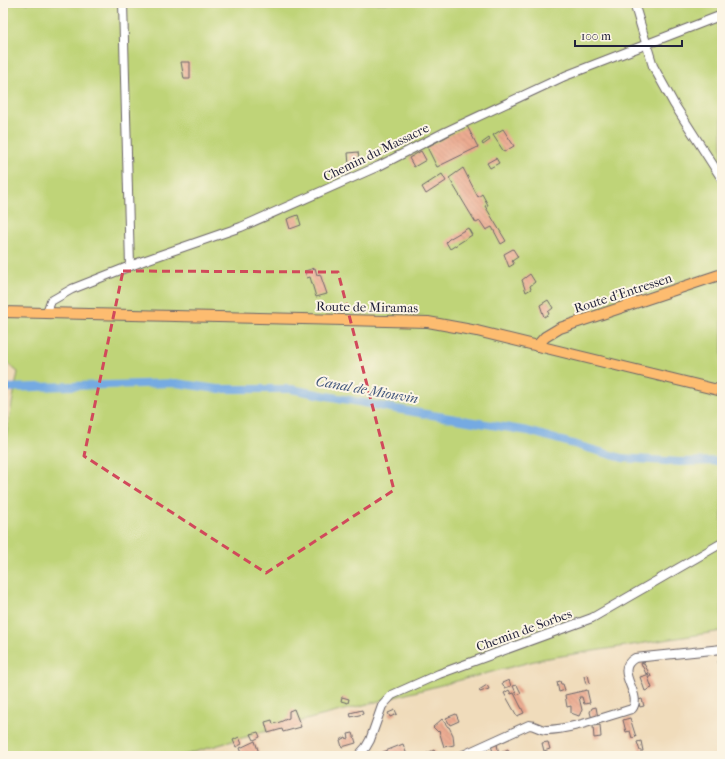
<svg xmlns="http://www.w3.org/2000/svg" width="725" height="759" viewBox="0 0 725 759" font-family="'IM FELL French Canon',serif">
<defs>
<pattern id="building-back-hatch" width="6" height="6" patternUnits="userSpaceOnUse"><rect width="6" height="6" fill="#ebab91"/><path d="M-1 5l2 2M0 0l6 6M5-1l2 2" fill="none" stroke="#c9937e"/></pattern>
</defs>
<rect width="100%" height="100%" fill="#fcf5e5"/>
<filter id="ink" filterUnits="userSpaceOnUse"><feTurbulence type="fractalNoise" baseFrequency=".025" numOctaves="2"/><feDisplacementMap in="SourceGraphic" scale="8" xChannelSelector="R" yChannelSelector="G"/><feConvolveMatrix kernelMatrix="1 2 1 2 8 2 1 2 1" color-interpolation-filters="sRGB"/></filter>
<filter id="wash" filterUnits="userSpaceOnUse"><feTurbulence type="fractalNoise" baseFrequency=".012" numOctaves="4" result="noise"/><feDisplacementMap in="SourceGraphic" scale="16" xChannelSelector="R" yChannelSelector="G"/><feGaussianBlur stdDeviation="0.9" result="paint"/><feColorMatrix in="noise" values="0 0 0 0 0 0 0 0 0 0 0 0 0 0 0 0 0 1.4 0 .05"/><feComposite in="paint" operator="in"/></filter>
<g filter="url(#wash)">
<rect width="100%" height="100%" fill="#f0dcbb"/>
<!-- grass -->
<path fill="#bfd478" stroke="#707b5a" d="M3 3H722V631L542 659 294 723 181 756H3V451L18 372 3 360Z"/>
<g fill="none" stroke-linecap="round" stroke-linejoin="round">
<!-- canal -->
<path stroke="#74aae2" stroke-width="8" d="M3 388 176 383 217 389H291L396 409 528 431 622 458 680 462 722 461"/>
</g>
<g id="blocks">
<!-- building -->
<g fill="url(#building-back-hatch)">
<path d="M181 62H190V79H184Z"/>
<path d="M467 126 478 147 437 167 427 147Z"/>
<path d="M503 129 514 146 504 152 493 135Z"/>
<path d="M489 138 490 140 483 145 482 143Z"/>
<path d="M421 151 426 160 414 167 409 158Z"/>
<path d="M358 152 360 164 349 165 348 153Z"/>
<path d="M496 158 499 163 490 168 487 163Z"/>
<path d="M463 168 478 197 482 194 488 205 485 206 506 241 501 244 492 227 486 230 480 221 476 223 449 178Z"/>
<path d="M442 174 446 181 426 194 422 187Z"/>
<path d="M298 215 301 225 290 229 287 219Z"/>
<path d="M468 228 472 235 450 249 446 242 449 239Z"/>
<path d="M513 249 518 257 512 261 514 264 509 267 504 254Z"/>
<path d="M315 268 317 275 320 274 327 294 316 297 310 277 307 278 305 271Z"/>
<path d="M530 274 535 282 530 286 531 289 526 292 522 280Z"/>
<path d="M548 300 553 308 548 312 549 314 544 317 540 305Z"/>
<path d="M718 661H722V675H720Z"/>
<path d="M643 662 649 673 646 674 641 663Z"/>
<path d="M650 674 651 677H648L652 688 645 691 640 677Z"/>
<path d="M588 675 590 683 586 684 584 676Z"/>
<path d="M509 680 511 686 505 688 502 683Z"/>
<path d="M560 681 561 684H563L565 690 559 692 557 682Z"/>
<path d="M487 685 489 689 480 692 479 690Z"/>
<path d="M517 685 521 693 517 695 513 686Z"/>
<path d="M509 690 511 694 514 693 524 713 517 716 504 693Z"/>
<path d="M587 690 590 703 584 704 582 697H579L582 710 579 716 571 713V706L567 707 565 695Z"/>
<path d="M342 697 349 699 348 703 341 701Z"/>
<path d="M642 699 644 706 640 707 638 700Z"/>
<path d="M596 707 598 718 592 719 590 712 592 708Z"/>
<path d="M294 709 301 727 283 732 282 729 268 733 265 722 272 720 273 724 280 722 289 718V711Z"/>
<path d="M362 710 363 714 351 717 350 713Z"/>
<path d="M395 710 397 714 390 717 388 713Z"/>
<path d="M456 714 459 721 450 725 446 718Z"/>
<path d="M630 718 636 737 632 738 630 731 626 732 623 720Z"/>
<path d="M442 719 448 727H449L453 735 454 745 444 747 439 731 438 732 433 727Z"/>
<path d="M600 725 601 737 594 738 593 726Z"/>
<path d="M258 732 260 737 254 740 251 734Z"/>
<path d="M353 733 356 743 342 747 340 740 346 737 347 739 349 738 348 734Z"/>
<path d="M239 737 242 744 236 747 233 740Z"/>
<path d="M255 741 260 756H249L248 754 243 756 240 748Z"/>
<path d="M641 741 643 751H640L637 742Z"/>
<path d="M548 742 550 749 544 751 542 743Z"/>
<path d="M403 744 407 755 385 756 383 752Z"/>
<path d="M497 744 499 755 494 756 491 745Z"/>
<path d="M508 749 510 756H504L503 751Z"/>
<path d="M434 750 436 756H421Z"/>
</g>
</g>
</g>
<g filter="url(#ink)">
<use href="#blocks" fill-opacity="0" stroke="#6a6368" stroke-width="1"/>
<g fill="none" stroke-linecap="round" stroke-linejoin="round">
<!-- minor casing -->
<g stroke="#6a6368" stroke-width="10">
<g id="minor">
<path d="M123 3 130 266"/>
<path d="M634 3 653 66 674 104 722 179"/>
<path d="M47 312 51 301 72 289 143 261 241 227 379 166 445 132 565 76 722 15"/>
<path d="M358 756 366 747 370 740 382 706 392 695 439 674 592 618 722 543"/>
<path d="M461 756 529 725C536 725 539 730 546 730 571 730 607 716 632 709 644 694 612 671 635 658L722 649"/>
</g>
</g>
<!-- major casing -->
<g stroke="#6a6368" stroke-width="12">
<g id="major">
<path d="M3 312 428 322 477 331 722 391"/>
<path d="M537 346 545 337 560 328 722 274"/>
</g>
</g>
<!-- minor -->
<use href="#minor" stroke="#fff" stroke-width="8"/>
<!-- major -->
<use href="#major" stroke="#fdbc6f" stroke-width="10"/>
</g>
</g>
<!-- marked area -->
<path fill="none" stroke="#d1495b" stroke-width="3" stroke-dasharray="8 5" stroke-linejoin="round" d="M123 271 338 272 394 490 266 573 84 456Z"/>
<g text-anchor="middle" dominant-baseline="central" stroke-width="4" stroke-linejoin="round" paint-order="stroke">
<!-- street labels -->
<g font-size="13" fill="#22223b" stroke="#fcf5e5">
<text transform="translate(376 152) rotate(-26)">Chemin du Massacre</text>
<text transform="translate(623 293) rotate(-18)">Route d'Entressen</text>
<text transform="translate(367 307) rotate(1)">Route de Miramas</text>
<text transform="translate(524 630) rotate(-20)">Chemin de Sorbes</text>
</g>
<!-- water labels -->
<g font-size="14" font-style="italic" fill="#43587e" stroke="#fcf5e5">
<text transform="translate(367 390) rotate(10)">Canal de Miouvin</text>
</g>
</g>
<!-- margin -->
<rect width="725" height="759" fill="none" stroke="#fcf5e5" stroke-width="16"/>
<!-- scale -->
<path d="M575 40v6h107v-6" fill="none" stroke="#22223b" stroke-width="2"/>
<text x="581" y="40" font-size="12" fill="#22223b" stroke="#fcf5e5" stroke-width="3" paint-order="stroke">100 m</text>
</svg>
